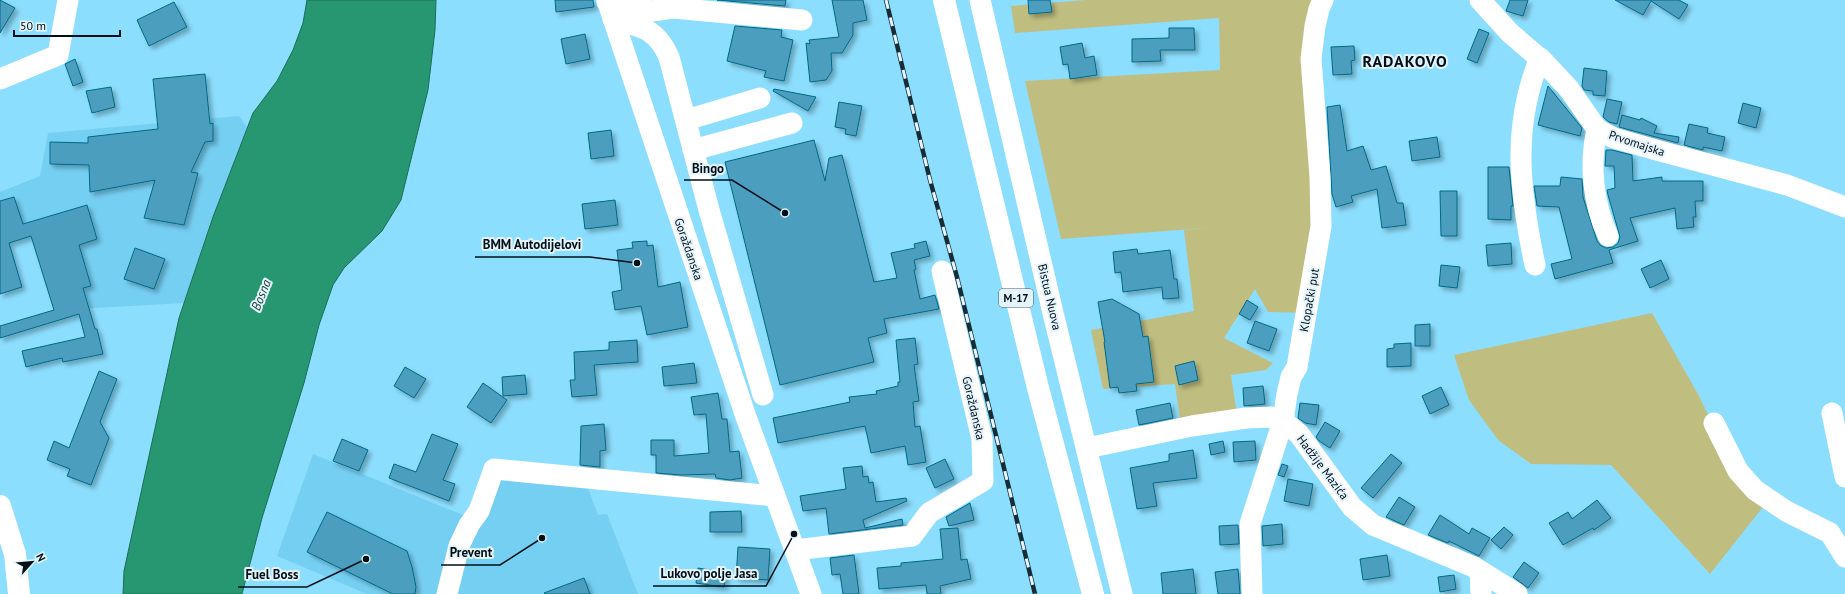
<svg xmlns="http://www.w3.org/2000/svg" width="1845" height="594" viewBox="0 0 1845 594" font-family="'PT Sans',sans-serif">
<defs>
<filter id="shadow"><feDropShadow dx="3.5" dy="3.5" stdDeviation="2" flood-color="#0004"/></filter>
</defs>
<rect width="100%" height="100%" fill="#8cdefe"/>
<!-- built -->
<g fill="#75cff2">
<path d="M239 116 247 127 213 217 184 303 78 309 54 226 0 243V192L40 176 48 133Z"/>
<path d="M313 454 463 515 441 594H367L277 556Z"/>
<path d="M498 473 586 483 598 515 607 514 638 594H452L463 551Z"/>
</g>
<!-- green -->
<g fill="#c0bd80">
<path d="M1086 0H1317L1315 219 1307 313 1268 312 1255 289 1224 338 1273 363 1266 370 1231 375 1237 414 1181 427 1175 384 1103 389 1091 330 1194 311 1184 230 1205 228 1061 239 1025 81 1220 70 1219 18 1015 33 1011 6Z"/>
<path d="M1652 313 1698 394 1741 482 1767 502 1710 574 1611 465 1531 464 1498 440 1469 400 1454 355Z"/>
</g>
<!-- water -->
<path fill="#269771" stroke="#1b6e57" d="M307 0H436L435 30 428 90 401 200 382 231 344 268 333 285 319 325 304 383 262 518 242 594H123L124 571 179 318 213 217 253 113 277 81 293 50 303 23Z"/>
<!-- building -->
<g fill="#4c9ebd" stroke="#006986" filter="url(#shadow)">
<path d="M0 0 15 8 0 33Z"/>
<path d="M555 0H593L594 7 556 12Z"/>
<path d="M717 0H786L785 6Z"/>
<path d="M832 0H863L867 20 853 23V35L842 53H831L832 71 826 80 810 82 806 43 810 44 809 40 839 37Z"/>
<path d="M1028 0H1050L1052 12 1029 14Z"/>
<path d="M1510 0H1528L1523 16 1506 11Z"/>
<path d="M1615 0H1679L1688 5 1679 19 1651 1 1643 15Z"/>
<path d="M174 2 187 27 149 46 137 20Z"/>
<path d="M735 26 782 30 781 37 793 40 784 81 764 77 766 71 727 61Z"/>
<path d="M1169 28H1194L1195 50H1160L1161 61 1132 62V39L1169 38Z"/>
<path d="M1479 29 1489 33 1477 63 1467 59Z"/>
<path d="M585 34 590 59 566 64 561 39Z"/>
<path d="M1082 43 1085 58 1094 56 1097 75 1070 79 1068 64 1063 65 1060 47Z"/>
<path d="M1354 46 1355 60 1351 61 1352 74 1333 75 1331 47Z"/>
<path d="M75 59 83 82 73 86 65 64Z"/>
<path d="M1584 68 1607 71 1605 96 1593 95V91L1584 90 1582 86Z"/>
<path d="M205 74 210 124 213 123V141L205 142 191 172 198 173 184 225 144 218 155 180 90 192 89 165 50 164V142L88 143V137L158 129 153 79Z"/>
<path d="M1548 86 1582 128 1580 136 1538 125Z"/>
<path d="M111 87 115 107 92 113 86 91Z"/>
<path d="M774 89 816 97 808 111 773 91Z"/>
<path d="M1607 99 1622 102 1617 124 1609 122 1603 117Z"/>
<path d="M839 102 862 106 856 136 845 134 846 129 835 127Z"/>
<path d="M1743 103 1761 108 1756 128 1738 123Z"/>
<path d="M1340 105 1347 151 1363 146 1371 170 1386 166 1397 203H1403L1406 225 1382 228 1377 189 1351 196 1353 202 1336 207 1332 194 1327 107Z"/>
<path d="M1622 115 1640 120 1641 118 1657 126 1654 133 1679 137 1678 143 1619 127Z"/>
<path d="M1689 124 1708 128 1707 133 1725 137 1722 151 1703 147V150L1684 145Z"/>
<path d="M611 130 614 156 591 159 588 133Z"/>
<path d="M1437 137 1440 157 1412 161 1409 141Z"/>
<path d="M814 140 825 181 829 158 842 155 874 282 897 278 891 253 915 248 914 244 926 241 930 256 914 260 916 269 914 270 920 299 935 295 939 309 884 319 887 333 868 338 874 362 780 385 725 162Z"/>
<path d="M1606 150H1612L1632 155 1633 181 1662 177V181H1703V201H1695L1696 217H1693L1694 227 1677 229 1675 208 1630 218 1638 241 1609 250 1613 263 1555 279 1551 264 1572 259 1559 207 1537 206 1534 186H1560L1561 177 1582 179 1583 197 1597 241 1600 245 1606 248 1613 247 1618 243 1620 237 1608 195 1607 190 1615 188 1614 166H1605Z"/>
<path d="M1488 167H1509L1513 206H1511V220L1488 219Z"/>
<path d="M1440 191H1457V236H1441Z"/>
<path d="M14 197 23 224 87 205 97 239 79 245 91 286 83 288 95 329H97L103 354 63 362 62 358 26 367 22 351 85 337 79 314 0 338V326L54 310 31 236 9 243 22 287 0 294V201Z"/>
<path d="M615 200 618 225 585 229 582 204Z"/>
<path d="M647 241V246L653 245 658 287 680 282 688 327 647 335 641 306 615 310 612 292 622 290 617 250 633 248 632 242Z"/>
<path d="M1511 243 1512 264 1488 266 1486 245Z"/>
<path d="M135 248 165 259 154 289 124 279Z"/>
<path d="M1137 249 1138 254 1170 250 1174 279H1177L1179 298 1163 299 1162 287 1123 292 1121 272 1115 273 1113 252Z"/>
<path d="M1661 260 1669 279 1650 288 1641 269Z"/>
<path d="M1441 265 1460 267 1457 288 1439 286Z"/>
<path d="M1112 299 1139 314 1143 337 1148 336 1154 382 1136 384 1137 391 1119 393 1118 387 1110 388 1104 342H1105L1098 302Z"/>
<path d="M1247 300 1258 307 1250 320 1239 314Z"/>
<path d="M1255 321 1277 329 1269 351 1247 343Z"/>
<path d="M1430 324V346H1415V325Z"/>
<path d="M915 338 918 364 914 365 919 401 913 402 915 427 920 426 926 462 908 465 905 446 871 453 865 426 778 443 773 418 850 402 849 397 877 394 876 391 898 386V382H900L896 340Z"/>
<path d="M637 340 638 362 594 365 597 395 572 397 570 380H575L574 352 609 350V342Z"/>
<path d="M1411 343V366L1387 367V349L1394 348V344Z"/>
<path d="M1194 361 1198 380 1179 385 1175 366Z"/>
<path d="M694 363 697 383 664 386 662 367Z"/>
<path d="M405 367 426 379 414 398 394 386Z"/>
<path d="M99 371 117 379 100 422 109 438 91 485 67 476 70 469 47 460 54 441 69 448Z"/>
<path d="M525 375 527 394 503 396 502 377Z"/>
<path d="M483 383 507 400 491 423 467 407Z"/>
<path d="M1263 386 1265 404 1244 406 1243 388Z"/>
<path d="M1441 387 1449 405 1430 414 1422 396Z"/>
<path d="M718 393 722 419H727L730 452 739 451 742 478 730 480 716 478 715 474 681 475 656 473V455H651V440H674V456L709 453 706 414 694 415 691 397Z"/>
<path d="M1170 403 1173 418 1139 425 1136 410Z"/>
<path d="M1300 403 1319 405 1316 425 1305 423 1298 418Z"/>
<path d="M1325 422 1340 431 1330 448 1319 441 1316 437Z"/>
<path d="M604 424 606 450 600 451V467L580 465 581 426Z"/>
<path d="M432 434 458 444 443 480 455 484 449 501 389 478 394 464 416 472Z"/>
<path d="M342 439 368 450 359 471 333 461Z"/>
<path d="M1223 441 1225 452 1211 455 1209 444Z"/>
<path d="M1255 441 1256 460 1234 462 1233 442Z"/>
<path d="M1193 450 1197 478 1153 483 1157 506 1137 509 1130 468 1169 461V454Z"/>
<path d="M1391 454 1402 463 1373 498 1361 488Z"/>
<path d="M945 459 954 479 935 488 926 468Z"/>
<path d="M1282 464 1288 466 1284 477 1278 475Z"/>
<path d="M862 466 863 477 868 476 869 483 873 482 876 502 906 498 907 501 863 520 865 528 902 519 903 525 829 534 826 508 803 511 800 496 846 489 843 468Z"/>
<path d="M1288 479 1313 484 1309 506 1284 501Z"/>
<path d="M1399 497 1415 507 1404 525 1386 517Z"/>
<path d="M1597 500 1611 518 1594 530 1593 528 1563 545 1549 523 1568 512 1572 519Z"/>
<path d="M970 503 974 520 949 526 946 517Z"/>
<path d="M741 511 742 532H710V512Z"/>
<path d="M327 512 407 551 412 567 416 587 415 594H393L307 552Z"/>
<path d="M1440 515 1469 534 1472 528 1490 538 1479 556 1449 541 1448 543 1428 535Z"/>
<path d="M1282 524 1283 544 1263 546 1262 526Z"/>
<path d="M1238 525 1239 544 1220 545 1219 526Z"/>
<path d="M1504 527 1513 535 1501 549 1491 540Z"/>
<path d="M958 528 961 560 967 559 971 579 940 586 941 594H927L926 585 879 589 877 568 901 566V563L943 559 940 529Z"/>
<path d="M738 547 770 549 768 580 736 578Z"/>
<path d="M854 555 859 594H843L840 574 832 575 830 558Z"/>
<path d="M1387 555 1390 576 1363 580 1360 559Z"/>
<path d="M1524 562 1539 573 1528 588 1513 577Z"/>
<path d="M698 568 726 573 724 587 696 583Z"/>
<path d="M1193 569 1196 594H1163L1161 573Z"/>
<path d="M1238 569 1240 594H1218L1215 572Z"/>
<path d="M1454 575 1456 589 1440 592 1438 577Z"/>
<path d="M584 578 590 594H545L544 593Z"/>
</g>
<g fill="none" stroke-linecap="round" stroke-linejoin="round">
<!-- minor -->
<g stroke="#fff" stroke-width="21">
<path d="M607 0 746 417 811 594"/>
<path d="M980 0 1053 313 1122 594"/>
<path d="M1480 0 1510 33 1544 62 1569 89 1597 129 1614 138 1660 151 1787 185 1845 207"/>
<path d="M607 2 652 11 673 8 802 20"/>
<path d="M613 19C641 27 656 28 669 57L709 210 763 395"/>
<path d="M0 79 58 55 68 0"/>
<path d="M686 120 760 98"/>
<path d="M1597 129C1589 165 1593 203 1608 236"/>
<path d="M693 150 792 123"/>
<path d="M1535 265C1520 194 1511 128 1540 58"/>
<path d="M1832 413 1845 477"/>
<path d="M1714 423 1738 471 1755 490 1786 511 1830 533 1845 557"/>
<path d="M1087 448 1192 426 1246 418 1272 417 1283 421 1299 434 1352 507 1373 525 1474 567 1517 594"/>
<path d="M795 550 912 536 929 513 983 481 982 439 942 271"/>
<path d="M1480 571 1481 594"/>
<path d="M447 594 459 546 469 525 479 511 494 469 775 496"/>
<path d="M1252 594 1250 524 1283 421 1287 394 1291 377 1297 367 1321 226 1320 177 1311 59 1315 26 1319 9 1323 0"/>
</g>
<!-- major -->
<path stroke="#fff" stroke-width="22" d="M0 506 15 554 19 594"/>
<!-- highway -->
<path stroke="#fff" stroke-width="22" d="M944 0 1038 388 1093 594"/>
<!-- rail casing -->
<g stroke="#142d39" stroke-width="4.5">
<path id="rail" d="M886 0 930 180 957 277 1035 594"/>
</g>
<!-- rail -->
<use href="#rail" stroke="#e5f4fb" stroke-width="3" stroke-dasharray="9" stroke-linecap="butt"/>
</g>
<g text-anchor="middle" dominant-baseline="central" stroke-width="4" stroke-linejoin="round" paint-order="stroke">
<!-- shield labels -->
<rect fill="#e5f4fb" stroke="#45545d" stroke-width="1" x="999" y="289" width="34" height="18" rx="3"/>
<g font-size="11" font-weight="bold" fill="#001019">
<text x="1016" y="298">M-17</text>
</g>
<!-- street labels -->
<g font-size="12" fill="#001019" stroke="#e5f4fb">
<text transform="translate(1637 143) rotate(18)">Prvomajska</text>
<text transform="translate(689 249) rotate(71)">Goraždanska</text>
<text transform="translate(1050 297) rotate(77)">Bistua Nuova</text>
<text transform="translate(1309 300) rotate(-80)">Klopački put</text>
<text transform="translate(974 408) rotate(77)">Goraždanska</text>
<text transform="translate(1323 467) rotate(53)">Hadžije Mazića</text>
</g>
<!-- water labels -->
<g font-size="13" font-style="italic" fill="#103e2d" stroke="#e5f4fb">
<text transform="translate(261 295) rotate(-68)">Bosna</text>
</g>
<!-- district labels -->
<g font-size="16" font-weight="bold" letter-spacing="1" fill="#001019" stroke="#e5f4fb">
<text x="1405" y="61">RADAKOVO</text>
</g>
</g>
<!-- callouts -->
<path fill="none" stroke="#001019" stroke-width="1.5" d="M785 213L732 180H684M637 263L590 257H475M542 538L500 565H441M794 534L766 586H653M366 559L307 587H238"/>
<g fill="#001019" stroke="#e5f4fb" stroke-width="1.5">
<circle cx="785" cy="213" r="4"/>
<circle cx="637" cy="263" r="4"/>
<circle cx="542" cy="538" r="4"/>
<circle cx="794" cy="534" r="4"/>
<circle cx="366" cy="559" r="4"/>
</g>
<g font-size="13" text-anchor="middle" font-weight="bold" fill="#001019" stroke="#e5f4fb" stroke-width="4" stroke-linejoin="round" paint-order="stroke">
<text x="708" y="173">Bingo</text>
<text x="532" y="249">BMM Autodijelovi</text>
<text x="471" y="557">Prevent</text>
<text x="709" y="578">Lukovo polje Jasa</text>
<text x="272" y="579">Fuel Boss</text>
</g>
<!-- north arrow -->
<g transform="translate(32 562) rotate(63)" stroke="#e5f4fb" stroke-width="3" paint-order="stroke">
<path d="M0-3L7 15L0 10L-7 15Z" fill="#001019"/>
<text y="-6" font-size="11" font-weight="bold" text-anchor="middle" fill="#001019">N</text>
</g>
<!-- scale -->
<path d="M14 30v6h106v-6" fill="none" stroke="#001019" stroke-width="2"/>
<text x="20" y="30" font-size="12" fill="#001019" stroke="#e5f4fb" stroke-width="3" paint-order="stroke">50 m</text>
</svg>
